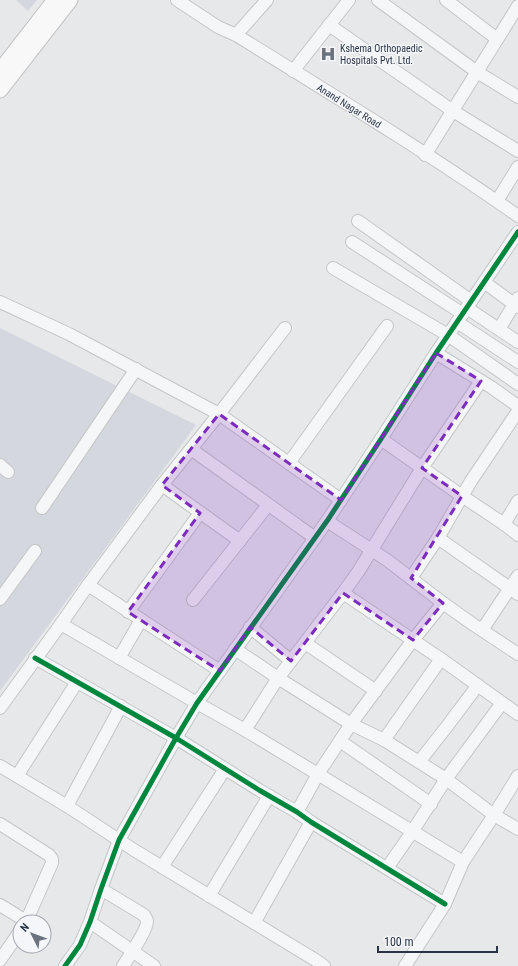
<svg xmlns="http://www.w3.org/2000/svg" width="518" height="966" viewBox="0 0 518 966" font-family="'Roboto Condensed',sans-serif">
<rect width="100%" height="100%" fill="#e6e8ea"/>
<!-- built -->
<g fill="#d4d7dd">
<path d="M16 0H37L28 11Z"/>
<path d="M0 328 196 425 0 691Z"/>
</g>
<g fill="none" stroke-linecap="round" stroke-linejoin="round">
<!-- minor casing -->
<g stroke="#c4c6c8" stroke-width="14">
<g id="minor">
<path d="M177 0 218 27 236 35C331 94 427 152 518 216"/>
<path d="M378 0 477 72 518 97"/>
<path d="M446 0 497 39"/>
<path d="M329 25 453 111 518 151"/>
<path d="M236 35 267 0"/>
<path d="M293 71 349 0"/>
<path d="M425 155 518 6"/>
<path d="M497 201 518 167"/>
<path d="M358 221 471 301"/>
<path d="M352 242 463 314"/>
<path d="M333 268 448 335 518 384"/>
<path d="M484 282 518 307"/>
<path d="M0 302 69 334 219 414 341 500"/>
<path d="M467 308 518 342"/>
<path d="M457 322 518 362"/>
<path d="M499 329 518 298"/>
<path d="M436 353 491 387 518 406"/>
<path d="M381 439 462 496 504 524 518 535"/>
<path d="M191 449 315 538"/>
<path d="M289 463 387 326"/>
<path d="M0 465 8 472"/>
<path d="M42 508 136 369"/>
<path d="M327 521 387 560 443 603 474 625 518 654"/>
<path d="M504 524 518 501"/>
<path d="M438 538 518 594"/>
<path d="M240 541 162 485 219 414 285 328"/>
<path d="M411 578 438 538 471 481 518 411"/>
<path d="M88 585 220 671"/>
<path d="M343 593 441 659 518 714"/>
<path d="M0 599 35 551"/>
<path d="M193 600 268 505"/>
<path d="M128 612 200 513"/>
<path d="M61 624 197 703 245 730 463 862"/>
<path d="M250 627 291 661"/>
<path d="M482 630 518 576"/>
<path d="M305 643 376 691"/>
<path d="M235 649 278 678 351 724 384 740"/>
<path d="M35 658 176 738 259 790 297 812 311 822 445 904"/>
<path d="M119 658 141 620"/>
<path d="M0 708 61 624 88 585 162 485"/>
<path d="M245 730 278 678 343 593 358 572 422 468 481 381"/>
<path d="M340 741 431 804"/>
<path d="M419 762 448 725 478 685"/>
<path d="M0 766 67 806 134 850 317 961 324 966"/>
<path d="M17 776 77 682"/>
<path d="M518 776 494 815 518 829"/>
<path d="M67 806 121 706"/>
<path d="M297 812 318 774 351 724 413 640 443 603"/>
<path d="M0 824 49 855 52 859V863L26 922"/>
<path d="M162 867 225 769"/>
<path d="M387 868 412 832 446 779 502 703"/>
<path d="M101 889 144 915C145 917 147 919 147 921 148 929 128 958 123 966"/>
<path d="M209 896 269 796"/>
<path d="M0 905 26 921"/>
<path d="M90 922 154 966"/>
<path d="M254 923 311 822"/>
<path d="M0 960 12 943 20 931"/>
<path d="M65 966 80 945 90 922 101 889 119 840 176 738 197 703 327 521 381 439 436 353 518 232"/>
<path d="M405 966 445 904 463 862 494 815 446 779 384 740 441 659"/>
</g>
</g>
<!-- major casing -->
<g stroke="#c2c5c8" stroke-width="17">
<g id="major">
<path d="M0 71 55 0"/>
<path d="M0 90 70 0"/>
</g>
</g>
<!-- minor -->
<use href="#minor" stroke="#f5f6f7" stroke-width="12"/>
<!-- major -->
<use href="#major" stroke="#f8f8f8" stroke-width="15"/>
<!-- cycleway casing -->
<g stroke="#f4f6f9" stroke-width="8">
<g id="cycleway">
<path d="M35 658 176 738 259 790 297 812 311 822 445 904"/>
<path d="M65 966 80 945 90 922 101 889 119 840 176 738 197 703 327 521 381 439 436 353 518 232"/>
</g>
</g>
<!-- cycleway -->
<use href="#cycleway" stroke="#00873e" stroke-width="5"/>
</g>
<!-- marked area -->
<path fill="#7b2cbf" fill-opacity="0.2" stroke="#7b2cbf" stroke-width="3" stroke-dasharray="8 5" stroke-linejoin="round" d="M436 353 481 381 422 468 462 496 411 578 443 603 413 640 343 593 291 661 250 627 220 671 128 612 200 513 162 485 219 414 341 500Z"/>
<!-- icons -->
<defs>
<g id="hospital-bare" transform="scale(1.2)"><path d="M-5-5h3v3.5h4V-5h3V5h-3V1.5h-4V5h-3Z" fill="#6c737f" stroke="#f4f6f9" stroke-width="2.5" paint-order="stroke"/></g>
</defs>
<g fill-rule="evenodd">
<use href="#hospital-bare" x="328" y="54"/>
</g>
<g text-anchor="middle" dominant-baseline="central" stroke-width="3" stroke-linejoin="round" paint-order="stroke">
<!-- poi labels -->
<g font-size="10" fill="#2b3445" stroke="#f4f6f9" text-anchor="start">
<text x="340" y="48">Kshema Orthopaedic<tspan x="340" dy="12">Hospitals Pvt. Ltd.</tspan></text>
</g>
<!-- street labels -->
<g font-size="10" fill="#2b3445" stroke="#f4f6f9">
<text transform="translate(349 106) rotate(32)">Anand Nagar Road</text>
</g>
</g>
<!-- north arrow -->
<g transform="translate(32 934) rotate(312)"><circle r="19" fill="#f4f6f9" stroke="#a4a8b1"/>
<path d="M0-3L7 15L0 10L-7 15Z" fill="#6c737f"/>
<text y="-6" font-size="11" font-weight="bold" text-anchor="middle" fill="#2b3445">N</text>
</g>
<!-- scale -->
<path d="M378 946v6h119v-6" fill="none" stroke="#2b3445" stroke-width="2"/>
<text x="384" y="946" font-size="12" fill="#2b3445" stroke="#f4f6f9" stroke-width="3" paint-order="stroke">100 m</text>
</svg>
